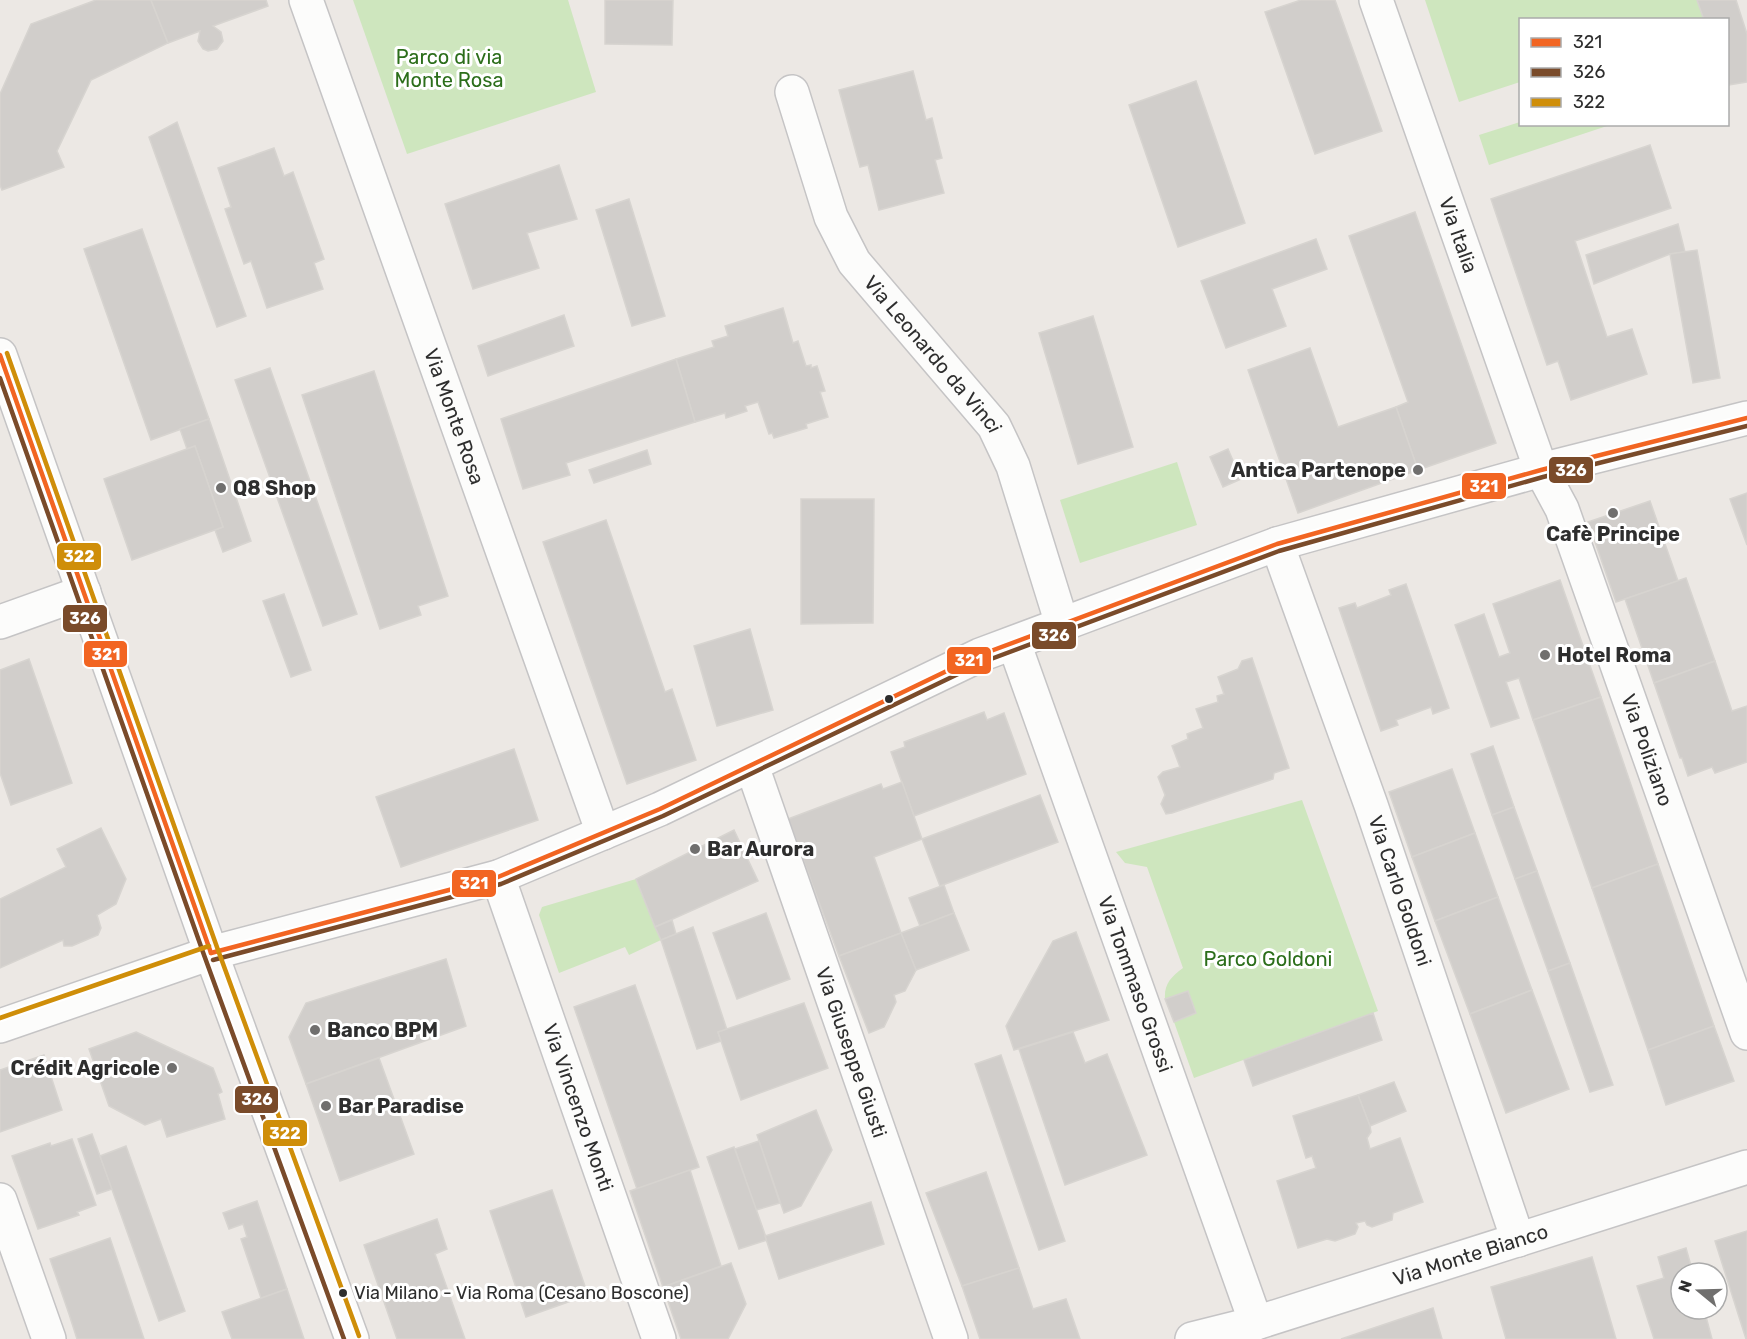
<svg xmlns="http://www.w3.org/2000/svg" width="1747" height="1339" viewBox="0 0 1747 1339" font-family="Rubik,sans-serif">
<rect width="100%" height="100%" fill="#ece8e4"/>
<!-- green -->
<g fill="#cee6be">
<path d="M353 0H568L596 92 407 154Z"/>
<path d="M1425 0H1697L1704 19 1520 20V82L1459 102Z"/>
<path d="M1520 122V124L1610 125 1489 165 1479 135Z"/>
<path d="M1177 462 1197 525 1080 563 1060 500Z"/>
<path d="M1302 800 1378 1011 1194 1078 1174 1022 1196 1013 1188 991 1165 999C1164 984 1171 977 1183 968L1147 867 1125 863 1116 852Z"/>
<path d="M636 879 661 940 629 955 625 947 559 973 539 915 542 907Z"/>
</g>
<!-- building -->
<g fill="#d1cecb" stroke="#d7d4d0" stroke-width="1.5">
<path d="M96 0H151L168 43 91 80 57 151 64 167 2 190 0 185V94L31 24Z"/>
<path d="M151 0H266L268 6 213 26 221 32 223 41 217 49 208 51 203 49 198 41 200 31 168 43Z"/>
<path d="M605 0H673L672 45 605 44Z"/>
<path d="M1301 0H1335L1382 131 1315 154 1265 12Z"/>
<path d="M1697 0H1736L1747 34V82L1728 85V20H1704Z"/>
<path d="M913 71 926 120 932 118 942 158 935 160 944 193 879 210 868 165 860 167 839 90Z"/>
<path d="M1196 81 1245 223 1178 247 1129 105Z"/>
<path d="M177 122 246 316 217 327 149 137Z"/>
<path d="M1650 145 1671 208 1575 241 1607 337 1632 329 1647 374 1571 400 1558 361 1547 365 1491 199Z"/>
<path d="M274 148 284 176 293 172 324 259 314 263 323 289 267 308 251 261 244 264 225 209 231 207 218 168Z"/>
<path d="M559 165 577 219 527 233 539 268 473 289 445 204Z"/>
<path d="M629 199 665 316 632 326 596 210Z"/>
<path d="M1415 212 1496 443 1418 470 1396 407 1408 402 1349 236Z"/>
<path d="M1678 224 1685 252 1670 254 1594 284 1586 255Z"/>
<path d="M142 229 209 419 151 440 84 249Z"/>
<path d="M1316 239 1327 269 1272 289 1286 326 1226 348 1201 281Z"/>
<path d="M1697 250 1720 378 1693 383 1670 254Z"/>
<path d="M783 308 793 343 798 341 806 366 811 365V368L817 366 825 391 820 392 828 417 806 424 807 428 774 438 772 433 769 434 758 402 745 406 747 411 726 418 725 413 695 422 676 359 714 347 712 341 728 336 725 326Z"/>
<path d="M564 315 574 346 488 376 478 346Z"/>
<path d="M1093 316 1133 447 1078 464 1039 333Z"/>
<path d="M1310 348 1338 427 1396 407 1418 470 1298 513 1248 370Z"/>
<path d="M676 359 695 422 566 463 570 475 523 489 501 419Z"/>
<path d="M270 368 357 614 323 626 235 380Z"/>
<path d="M374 371 448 596 418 606 421 615 380 629 302 395Z"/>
<path d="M209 419 251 541 223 552 215 530 223 527 195 446 187 449 180 429Z"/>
<path d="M195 446 223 527 132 560 104 479Z"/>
<path d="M1228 449 1241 479 1223 487 1210 457Z"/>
<path d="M647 450 651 464 594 483 589 470Z"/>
<path d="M1747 493V545L1730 499Z"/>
<path d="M801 499H874L873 623 801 624Z"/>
<path d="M1650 501 1678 581 1616 602 1588 522Z"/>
<path d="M606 520 665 692 672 689 696 760 627 784 543 542Z"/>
<path d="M1686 578 1715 661 1654 683 1625 599Z"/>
<path d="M1560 580 1601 697 1533 720 1519 678 1506 682 1519 718 1491 727 1455 625 1484 614 1499 657 1510 653 1493 604Z"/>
<path d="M1406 584 1449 708 1433 714 1431 707 1396 720 1398 725 1381 731 1339 608 1355 603 1357 608 1391 595 1389 590Z"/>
<path d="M284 594 311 670 291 677 263 601Z"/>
<path d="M750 629 773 710 717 726 694 646Z"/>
<path d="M1252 658 1289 768 1274 773 1273 779 1172 813 1166 814 1161 804 1165 795 1158 777 1163 772 1180 767 1172 746 1188 739 1187 734 1203 728 1196 709 1218 702 1217 696 1224 694 1218 677 1238 669 1242 661Z"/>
<path d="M29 659 72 783 11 805 0 773V670Z"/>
<path d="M1715 661 1732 711 1747 706V762L1715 773 1712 767 1688 776 1682 758H1680L1654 683Z"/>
<path d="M1601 697 1658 864 1592 888 1533 720Z"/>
<path d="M984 712 987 720 1004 713 1026 774 914 816 891 752 905 747 904 742Z"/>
<path d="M1493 746 1514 807 1492 815 1471 754Z"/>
<path d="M514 749 538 820 401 867 376 797Z"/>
<path d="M1452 769 1475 833 1412 857 1389 792Z"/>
<path d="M902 782 922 839 874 857 901 933 839 956 788 819 881 784 883 789Z"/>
<path d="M1040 795 1058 842 940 886 922 839Z"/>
<path d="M1514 807 1537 871 1515 879 1492 815Z"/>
<path d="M101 828 126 879 116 904 97 915 101 928 98 935 72 946H64L63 940 0 968V899L66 867 57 849Z"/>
<path d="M734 830 758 881 655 927 636 879Z"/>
<path d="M1475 833 1498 897 1435 921 1412 857Z"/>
<path d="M1658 864 1714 1026 1648 1050 1592 888Z"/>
<path d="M1537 871 1570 963 1548 971 1515 879Z"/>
<path d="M944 885 954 913 920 926 909 898Z"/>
<path d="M1498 897 1532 990 1470 1014 1435 921Z"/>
<path d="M766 913 790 979 737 999 713 933Z"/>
<path d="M954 913 969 950 916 970 901 933Z"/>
<path d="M672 920 676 934 661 940 655 927Z"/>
<path d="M693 927 727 1030 718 1032 721 1041 697 1049 661 940Z"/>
<path d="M1076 932 1109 1020 1014 1050 1006 1026 1053 941Z"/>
<path d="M901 933 916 970 905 991 894 995 896 1002 884 1027 869 1033 839 956Z"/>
<path d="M446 959 466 1026 306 1084 289 1037 306 1003Z"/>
<path d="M1570 963 1613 1085 1590 1092 1548 971Z"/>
<path d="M635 985 699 1167 637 1189 574 1007Z"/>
<path d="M1532 990 1569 1089 1506 1113 1470 1014Z"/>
<path d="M1188 991 1196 1013 1174 1022 1165 999Z"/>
<path d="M804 1003 828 1068 741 1100 718 1032Z"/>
<path d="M1373 1013 1382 1040 1253 1086 1244 1060Z"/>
<path d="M1714 1026 1734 1081 1666 1105 1648 1050Z"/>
<path d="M136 1032 213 1068 222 1092 218 1094 225 1119 167 1137 161 1119 145 1125 109 1106 89 1049Z"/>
<path d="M1073 1032 1085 1063 1107 1054 1147 1155 1065 1185 1019 1049Z"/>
<path d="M44 1055 62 1110 0 1132V1070Z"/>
<path d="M1001 1055 1065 1241 1039 1250 975 1064Z"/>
<path d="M379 1058 414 1154 340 1181 306 1084Z"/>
<path d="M1394 1082 1406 1111 1370 1126 1358 1095Z"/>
<path d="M1358 1095 1370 1126 1371 1132 1367 1138 1370 1149 1400 1138 1423 1202 1393 1213 1392 1220 1372 1227 1367 1225 1365 1221 1356 1223 1358 1227 1355 1234 1335 1241 1327 1239 1298 1248 1277 1181 1316 1168 1312 1156 1306 1158 1293 1116Z"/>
<path d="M816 1110 832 1150 801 1206 784 1213 757 1135Z"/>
<path d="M92 1134 112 1189 97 1194 78 1139Z"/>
<path d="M72 1139 96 1205 77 1212 79 1215 38 1229 12 1156 50 1143 51 1146Z"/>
<path d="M759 1141 780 1203 756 1210 735 1149Z"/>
<path d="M126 1146 185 1311 159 1321 100 1156Z"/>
<path d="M734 1147 767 1240 739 1249 707 1157Z"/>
<path d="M690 1170 721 1266 663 1287 630 1191Z"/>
<path d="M986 1172 1019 1268 962 1286 926 1193Z"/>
<path d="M552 1190 588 1295 526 1317 490 1211Z"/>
<path d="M257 1201 287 1289 261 1298 241 1239 247 1237 243 1224 229 1229 223 1213Z"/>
<path d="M871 1202 884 1244 779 1279 765 1236Z"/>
<path d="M437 1219 447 1249 435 1254 465 1339H397L364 1245Z"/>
<path d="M1747 1231V1339H1746L1715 1241Z"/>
<path d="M110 1238 144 1339H77L69 1314 50 1259Z"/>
<path d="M1686 1248 1693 1273H1681V1309H1704L1712 1339H1654L1637 1286 1664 1278 1658 1257Z"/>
<path d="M1592 1257 1616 1339H1506L1491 1287Z"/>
<path d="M731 1263 746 1304 728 1339H681L663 1287Z"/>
<path d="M1019 1268 1033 1309 1066 1299 1080 1339H980L962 1286Z"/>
<path d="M287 1289 304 1339H232L222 1312Z"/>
<path d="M1433 1308 1442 1339H1341Z"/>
</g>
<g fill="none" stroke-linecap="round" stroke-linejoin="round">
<!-- minor casing -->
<g stroke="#c5c4c5" stroke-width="36">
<g id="minor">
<path id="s1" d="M306 0 603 833"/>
<path id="s2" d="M1376 0 1541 470 1562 509 1747 1033"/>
<path id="s3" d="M792 92 831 217 854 262 994 426 1013 466 1062 624"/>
<path d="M0 355 211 953 352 1339"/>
<path id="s4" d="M1277 544 1371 805 1518 1240"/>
<path d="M0 622 84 592"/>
<path id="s5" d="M1014 643 1256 1323"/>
<path id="s6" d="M752 766 951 1339"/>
<path id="s7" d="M498 877 659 1339"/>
<path d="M0 1026 211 953 498 877 660 809 980 655 1277 544 1541 470 1747 418"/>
<path d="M0 1200 49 1339"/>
<path id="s8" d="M1192 1339 1256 1323 1747 1167"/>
</g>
</g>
<!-- minor -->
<use href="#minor" stroke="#fcfcfb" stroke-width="33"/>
<!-- bus-1 casing -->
<g stroke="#fff" stroke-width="9">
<g id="bus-1">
<path d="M0 355 211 953"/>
<path d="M211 953 498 877 660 809 980 655 1277 544 1541 470 1747 418"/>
</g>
</g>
<!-- bus-2 casing -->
<g stroke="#fff" stroke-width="9">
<g id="bus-2">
<path d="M0 378 204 955 344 1339"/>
<path d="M213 960 501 884 663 816 983 662 1279 551 1543 477 1747 426"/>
</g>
</g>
<!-- bus-3 casing -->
<g stroke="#fff" stroke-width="9">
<g id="bus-3">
<path d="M7 353 218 950 359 1336"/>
<path d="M0 1018 209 946"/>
</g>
</g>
<!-- bus-1 -->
<use href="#bus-1" stroke="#f26522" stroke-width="4.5"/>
<!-- bus-2 -->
<use href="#bus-2" stroke="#7a4b2a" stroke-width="4.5"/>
<!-- bus-3 -->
<use href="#bus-3" stroke="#cf8e09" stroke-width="4.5"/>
</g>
<!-- markers -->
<g fill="#706f6e" stroke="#fff" stroke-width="2">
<circle cx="1418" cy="470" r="6"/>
<circle cx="221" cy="488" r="6"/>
<circle cx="1613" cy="513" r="6"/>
<circle cx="1545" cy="655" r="6"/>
<circle cx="695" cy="849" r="6"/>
<circle cx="315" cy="1030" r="6"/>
<circle cx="172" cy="1068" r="6"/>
<circle cx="326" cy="1106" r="6"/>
</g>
<g fill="#2e2e2e" stroke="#fff" stroke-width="2">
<circle cx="889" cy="699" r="5"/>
<circle cx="343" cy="1293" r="5"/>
</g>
<g text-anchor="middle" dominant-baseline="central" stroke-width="6" stroke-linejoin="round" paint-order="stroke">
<!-- bus labels -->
<g font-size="18" fill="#2e2e2e" stroke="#fff" text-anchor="start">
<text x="354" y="1293">Via Milano - Via Roma (Cesano Boscone)</text>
</g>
<!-- park labels -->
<g font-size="20" fill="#2c6e1b" stroke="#fff">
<text x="449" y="57">Parco di via<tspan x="449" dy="23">Monte Rosa</tspan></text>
<text x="1268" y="959">Parco Goldoni</text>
</g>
<!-- street labels -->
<g font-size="20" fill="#2e2e2e" stroke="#fff">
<text stroke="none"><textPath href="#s2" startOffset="249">Via Italia</textPath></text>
<text stroke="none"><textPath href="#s3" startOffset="303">Via Leonardo da Vinci</textPath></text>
<text stroke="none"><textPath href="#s1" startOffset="442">Via Monte Rosa</textPath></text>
<text stroke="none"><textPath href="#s2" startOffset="798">Via Poliziano</textPath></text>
<text stroke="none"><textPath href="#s4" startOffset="368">Via Carlo Goldoni</textPath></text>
<text stroke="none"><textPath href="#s5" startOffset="362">Via Tommaso Grossi</textPath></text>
<text stroke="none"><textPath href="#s6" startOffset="303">Via Giuseppe Giusti</textPath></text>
<text stroke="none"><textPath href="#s7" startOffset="244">Via Vincenzo Monti</textPath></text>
<text stroke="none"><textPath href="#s8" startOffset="291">Via Monte Bianco</textPath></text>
</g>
<!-- poi labels -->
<g font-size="20" font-weight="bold" fill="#2e2e2e" stroke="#fff" text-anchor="start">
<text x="1406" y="470" text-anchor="end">Antica Partenope</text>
<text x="233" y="488">Q8 Shop</text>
<text x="1613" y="534" text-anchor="middle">Cafè Principe</text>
<text x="1557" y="655">Hotel Roma</text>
<text x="707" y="849">Bar Aurora</text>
<text x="327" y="1030">Banco BPM</text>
<text x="160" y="1068" text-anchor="end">Crédit Agricole</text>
<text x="338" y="1106">Bar Paradise</text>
</g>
</g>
<g stroke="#fff" stroke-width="2">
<rect x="1548" y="456" width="46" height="28" rx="6" fill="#7a4b2a"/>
<rect x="1461" y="472" width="46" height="28" rx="6" fill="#f26522"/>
<rect x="56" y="542" width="46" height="29" rx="6" fill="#cf8e09"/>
<rect x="62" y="604" width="46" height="29" rx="6" fill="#7a4b2a"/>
<rect x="1031" y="621" width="46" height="29" rx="6" fill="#7a4b2a"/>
<rect x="83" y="640" width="45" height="28" rx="6" fill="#f26522"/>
<rect x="946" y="646" width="46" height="29" rx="6" fill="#f26522"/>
<rect x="451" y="869" width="46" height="29" rx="6" fill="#f26522"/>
<rect x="234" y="1085" width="45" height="29" rx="6" fill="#7a4b2a"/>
<rect x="262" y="1119" width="46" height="28" rx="6" fill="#cf8e09"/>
</g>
<g font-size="16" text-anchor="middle" font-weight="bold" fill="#fff">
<text x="1571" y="476">326</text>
<text x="1484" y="492">321</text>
<text x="79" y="562">322</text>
<text x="85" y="624">326</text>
<text x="1054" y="641">326</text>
<text x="106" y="660">321</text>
<text x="969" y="666">321</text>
<text x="474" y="889">321</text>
<text x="257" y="1105">326</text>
<text x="285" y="1139">322</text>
</g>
<!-- legend -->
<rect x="1519" y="18" width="210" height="108" fill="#ffffff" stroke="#ababab" stroke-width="1.5"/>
<rect x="1531" y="38" width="30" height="9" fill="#f26522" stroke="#ababab" stroke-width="1.5"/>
<text x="1573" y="48" font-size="18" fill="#2e2e2e">321</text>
<rect x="1531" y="68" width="30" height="9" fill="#7a4b2a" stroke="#ababab" stroke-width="1.5"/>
<text x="1573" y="78" font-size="18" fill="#2e2e2e">326</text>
<rect x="1531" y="98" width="30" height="9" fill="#cf8e09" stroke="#ababab" stroke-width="1.5"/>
<text x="1573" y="108" font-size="18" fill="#2e2e2e">322</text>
<!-- north arrow -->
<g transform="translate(1699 1291) rotate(289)"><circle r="28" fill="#ffffff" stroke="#ababab" stroke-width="1.5"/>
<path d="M0-4.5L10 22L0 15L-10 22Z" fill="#706f6e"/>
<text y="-9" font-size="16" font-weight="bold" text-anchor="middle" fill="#2e2e2e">N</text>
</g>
</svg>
